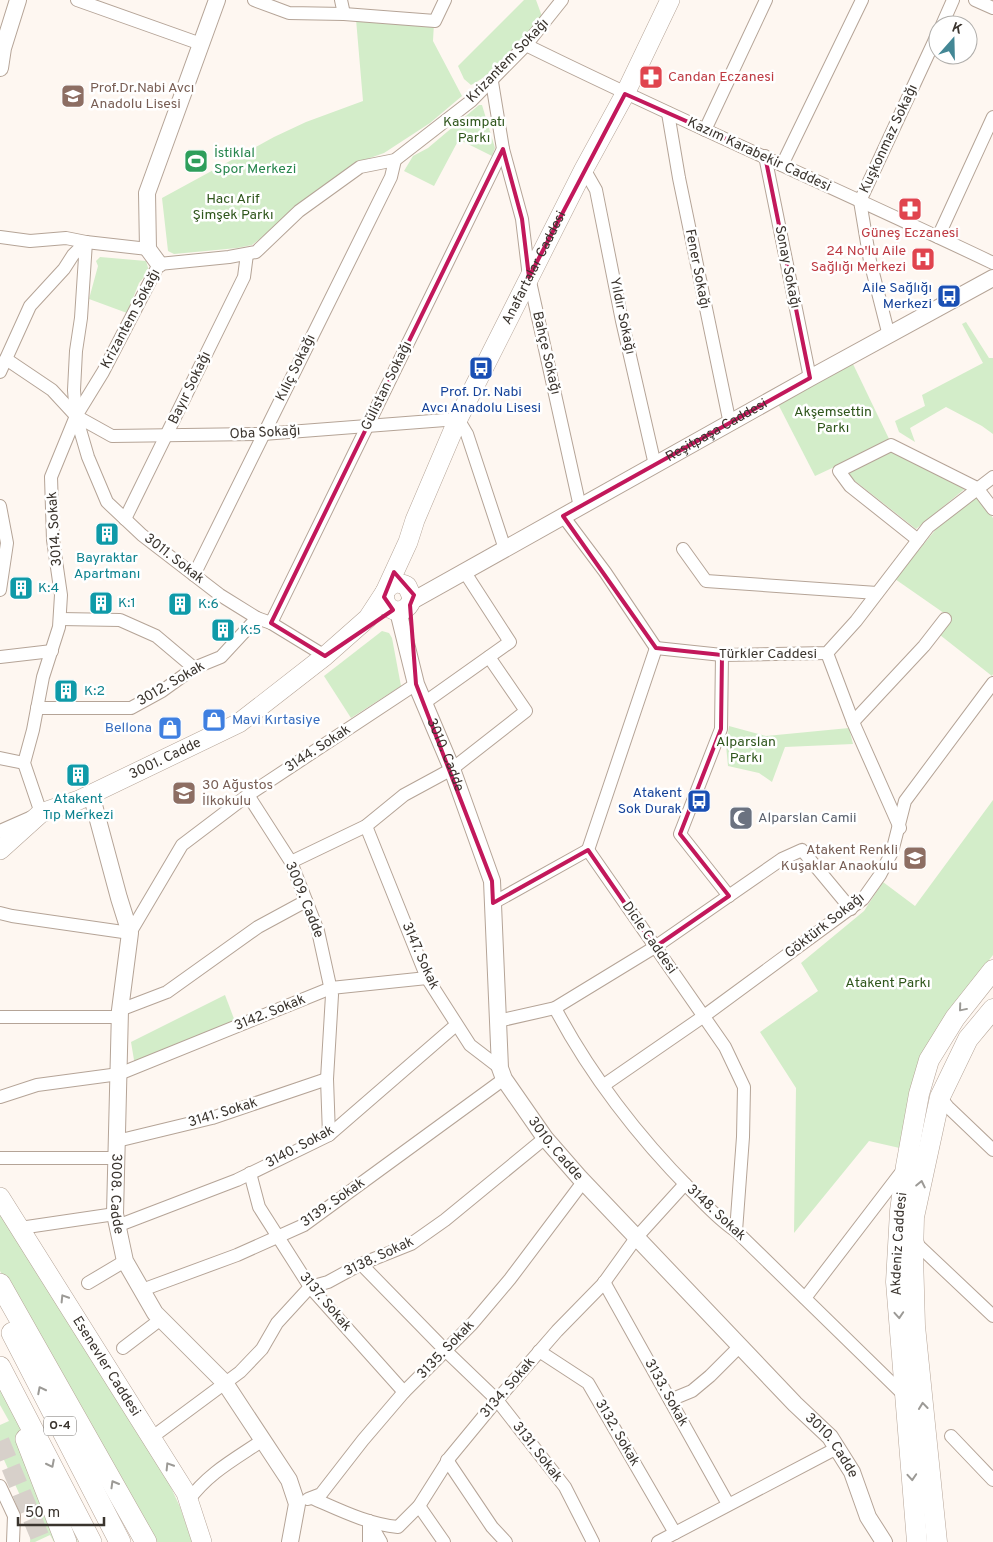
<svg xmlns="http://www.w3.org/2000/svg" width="993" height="1542" viewBox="0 0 993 1542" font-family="Overpass,sans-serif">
<rect width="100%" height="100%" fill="#fef7f1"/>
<!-- green -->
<g fill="#d3edc9">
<path d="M524 0H536L543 19C522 41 498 71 471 85L464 79 458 66Z"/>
<path d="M356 19 434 23 433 41 462 96 430 123 384 153 356 163 252 245 237 248 174 254 168 251 162 198 274 137 306 122 363 101Z"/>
<path d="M479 105H482L495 148 492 156 460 140 458 141 434 186 404 171 413 156 428 148Z"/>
<path d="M100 257 146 261 149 271 139 283 127 313 89 299 98 266 96 261Z"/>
<path d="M966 322 989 358H993V434L982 426 946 407 910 428 915 442 899 432 895 421 925 406 922 395 983 363 962 324Z"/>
<path d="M853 364 890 441 815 476 777 402Z"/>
<path d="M893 449 967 487 916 529 855 481 847 472Z"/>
<path d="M976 495 993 518V674L992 676 940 635 951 618 895 579 937 528Z"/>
<path d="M382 631 389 633 392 638 401 686 351 718 324 676Z"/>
<path d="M729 726 766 736 849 728 853 744 785 747 772 782 759 773 728 766 726 745Z"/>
<path d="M993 800V955L961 997 904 1149 869 1141 794 1233 796 1088 760 1032 818 991 801 963 864 911 883 882 915 906Z"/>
<path d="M225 995 236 1024 136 1072 131 1042Z"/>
<path d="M0 1214 162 1468 180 1507 192 1542H137L105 1462 0 1271Z"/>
<path d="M0 1383 78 1542H54L50 1535 35 1542H30L32 1522 0 1451V1425L9 1421 0 1405Z"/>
</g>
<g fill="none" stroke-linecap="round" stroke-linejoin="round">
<!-- secondary-tunnel -->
<path stroke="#d7d0ca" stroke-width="19" stroke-dasharray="19 9" stroke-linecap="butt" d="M0 1441 42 1542"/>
<!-- minor casing -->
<g stroke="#b5a497" stroke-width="14">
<g id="minor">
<path d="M77 0 201 44"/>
<path d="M254 0 289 13 344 14 435 21 445 0"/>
<path d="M341 0 344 14"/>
<path d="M975 0 993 8"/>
<path d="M942 25 953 0"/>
<path d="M526 45C680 121 838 189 993 263"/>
<path d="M492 82 503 149 522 219 529 277 580 507"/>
<path d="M668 113 679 178 730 424"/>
<path d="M705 130 766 0"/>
<path d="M765 156 810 378"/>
<path d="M782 165 862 0"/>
<path d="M584 169 596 190 622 321 655 465"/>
<path d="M0 237 30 241 66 238 86 242 148 249"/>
<path d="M938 237 993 117"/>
<path d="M889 336 870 261 860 201 938 33"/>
<path d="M6 359 52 390 76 416 112 436 263 434 458 419 467 434 505 549"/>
<path d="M0 372 30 306 64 269 73 255 86 242"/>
<path d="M76 416 103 372 159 264 229 257 256 252 299 211 360 167 395 160 471 101 526 45 562 0"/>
<path d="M76 416 88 457 107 502 142 535 220 595 257 618 271 623 325 656"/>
<path d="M0 506 7 543 0 590"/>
<path d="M563 516 605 572 656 648"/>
<path d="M125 519 244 277 247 254"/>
<path d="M918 540 850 486 839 471 891 445 977 488 993 509"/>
<path d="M683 549 706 581 877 593"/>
<path d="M194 575 391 177 395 160"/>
<path d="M60 619 120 620 156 636 194 668"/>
<path d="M271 623 503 149"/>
<path d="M656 648 722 655 827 653 856 621 928 527 993 477"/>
<path d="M827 653 853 722 900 828"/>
<path d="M722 655 721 729 680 834 729 896"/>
<path d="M0 657 52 651"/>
<path d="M424 703 510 642 464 571"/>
<path d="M37 708H131L162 691 194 668 221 657 257 618"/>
<path d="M853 722 924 646 945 619"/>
<path d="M0 758 24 763"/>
<path d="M248 795 291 862 318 931 332 995 327 1079 329 1135"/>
<path d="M366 826 427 978 470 1045 500 1068"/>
<path d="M0 831 41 813 24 763 33 730 43 677 59 627 61 595 53 540 51 477 76 416 74 390 76 351 81 318 86 242"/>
<path d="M588 850 725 1047 744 1087 743 1137 736 1231"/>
<path d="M588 850 656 648"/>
<path d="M291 862 366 826 404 795 452 769 526 711 489 657"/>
<path d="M493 903 588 850"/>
<path d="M0 913 12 916 130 933 182 845 248 795 416 684"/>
<path d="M555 1008C589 1073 639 1138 691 1190 706 1205 719 1220 736 1231L904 1395"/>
<path d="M120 1010 167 992 258 927 306 901"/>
<path d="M0 1017H120"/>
<path d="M498 1021 555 1008 655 947 782 859 802 850 851 909"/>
<path d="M604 1085 704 1016 863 899 880 875 892 852 905 801 993 683"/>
<path d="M0 1097 37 1085 119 1074 331 988 427 978"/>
<path d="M940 1097 948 1107 993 1150"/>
<path d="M117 1141 212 1118 327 1079"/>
<path d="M1 1158H117"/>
<path d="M250 1173 259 1207 310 1287 404 1392"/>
<path d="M117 1226 237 1180 329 1135 456 1025"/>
<path d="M20 1228 115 1214"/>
<path d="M915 1237 919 1246 993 1316"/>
<path d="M361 1264 446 1351 497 1400 565 1487 593 1542"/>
<path d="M604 1282 728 1504"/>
<path d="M88 1283 125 1261"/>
<path d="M142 1290 237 1255 304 1225 504 1079"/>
<path d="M805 1298 903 1170"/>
<path d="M123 1348 161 1319"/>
<path d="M539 1351 588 1383 675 1533"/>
<path d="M670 1400 692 1391 710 1376 740 1346"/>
<path d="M951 1436 993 1480"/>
<path d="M151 1438 240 1372 262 1349 277 1323 310 1287 328 1282 361 1264 411 1244 445 1220 545 1138"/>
<path d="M447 1460 492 1527 506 1542"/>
<path d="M0 1486 14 1516 13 1542"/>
<path d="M312 1498C340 1510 367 1524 398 1527L419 1506 450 1457 497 1400 557 1331 603 1284 636 1238 685 1184"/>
<path d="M308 1499 321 1494 363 1440 404 1392 472 1324 510 1279 583 1182"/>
<path d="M188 1501C208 1473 235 1459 263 1440"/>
<path d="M419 1506 444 1542"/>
<path d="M369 1521 381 1542"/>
<path d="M369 1521V1542"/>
<path d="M658 1542 837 1448"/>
</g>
</g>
<!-- tertiary casing -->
<g stroke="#b5a497" stroke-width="18">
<g id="tertiary">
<path d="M0 68 3 48 18 0"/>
<path d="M159 264 148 249 147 193 217 0"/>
<path id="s1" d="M412 601 810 378 993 278"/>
<path id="s2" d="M398 611 416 684 452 769 492 881 500 1068 504 1079 545 1138 579 1177 795 1404 830 1437 852 1472 868 1517 884 1542"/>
<path id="s3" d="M91 794 119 898 130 933 120 1010 115 1214 125 1261 155 1313 225 1383 289 1480 297 1504 290 1542"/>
</g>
</g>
<!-- secondary casing -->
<g stroke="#b5a497" stroke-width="20">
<g id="secondary">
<path id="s4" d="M387 589C393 582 399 582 407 586L412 597C409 618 381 614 385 592L408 542 415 520 458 419 584 169 625 94 670 0"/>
<path id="s5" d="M0 850 41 813 79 800 239 723 325 656 368 618 385 592"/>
<path id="s6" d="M0 1197 186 1493 202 1542"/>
</g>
</g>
<!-- primary casing -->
<g stroke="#b5a497" stroke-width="21">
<g id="primary">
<path id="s7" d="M917 1542 896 1282 900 1211 906 1166 919 1094 929 1060 955 1018 993 970"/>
<path d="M937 1542 915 1326 913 1255 914 1217 940 1097 968 1039 993 1009"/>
</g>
</g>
<!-- trunk casing -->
<g stroke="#b5a497" stroke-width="22">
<g id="trunk">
<path d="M0 1284 146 1542"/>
<path d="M12 1333 120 1542"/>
<path d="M0 1367 91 1542"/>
<path d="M26 1439 66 1542"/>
</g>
</g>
<!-- minor -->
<use href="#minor" stroke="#fff" stroke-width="12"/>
<!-- tertiary -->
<use href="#tertiary" stroke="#fff" stroke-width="16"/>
<!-- secondary -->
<use href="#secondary" stroke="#fff" stroke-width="19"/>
<!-- primary -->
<use href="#primary" stroke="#fff" stroke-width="20"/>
<!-- trunk -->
<use href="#trunk" stroke="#fff" stroke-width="21"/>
</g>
<!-- one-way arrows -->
<defs><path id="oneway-chevron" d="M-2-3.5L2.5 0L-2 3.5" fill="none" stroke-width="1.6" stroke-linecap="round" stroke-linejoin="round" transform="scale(1.25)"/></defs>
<g stroke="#9c9a96">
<use href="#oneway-chevron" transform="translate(962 1008) rotate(130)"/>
<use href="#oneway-chevron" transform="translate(921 1184) rotate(-78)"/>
<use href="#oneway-chevron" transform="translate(64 1298) rotate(-122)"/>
<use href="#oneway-chevron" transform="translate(899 1315) rotate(86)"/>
<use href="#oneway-chevron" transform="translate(41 1390) rotate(-117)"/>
<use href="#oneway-chevron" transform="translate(923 1406) rotate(-96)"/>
<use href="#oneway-chevron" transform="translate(51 1464) rotate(63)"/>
<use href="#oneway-chevron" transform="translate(169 1466) rotate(-122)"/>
<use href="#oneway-chevron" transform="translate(912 1477) rotate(86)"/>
<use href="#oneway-chevron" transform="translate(114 1484) rotate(-120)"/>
</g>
<!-- marked area -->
<path fill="none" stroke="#c2185b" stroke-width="4" stroke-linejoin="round" d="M625 94 765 156 810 378 563 516 656 648 722 655 721 729 680 834 729 896 655 947 588 850 493 903 492 881 416 684 410 605 414 595 394 572 384 597 393 610 325 656 271 623 503 149 522 219 529 277Z"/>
<!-- icons -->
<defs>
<g id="pharmacy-square" transform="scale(1.25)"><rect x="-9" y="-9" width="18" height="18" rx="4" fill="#e0444e" stroke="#fff"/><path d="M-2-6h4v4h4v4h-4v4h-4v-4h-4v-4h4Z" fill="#fff"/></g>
<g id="school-square" transform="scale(1.25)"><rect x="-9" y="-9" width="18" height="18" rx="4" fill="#8d6e63" stroke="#fff"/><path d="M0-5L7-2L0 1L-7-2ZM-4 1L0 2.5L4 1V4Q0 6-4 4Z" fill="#fff"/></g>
<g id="stadium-square" transform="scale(1.25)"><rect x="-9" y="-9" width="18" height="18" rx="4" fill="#2e9e5b" stroke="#fff"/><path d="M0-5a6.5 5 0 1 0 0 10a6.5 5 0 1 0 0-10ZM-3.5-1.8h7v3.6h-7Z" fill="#fff"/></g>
<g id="hospital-square" transform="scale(1.25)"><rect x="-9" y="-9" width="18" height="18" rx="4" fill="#e0444e" stroke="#fff"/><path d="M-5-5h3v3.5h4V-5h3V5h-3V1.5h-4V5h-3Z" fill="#fff"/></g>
<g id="bus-square" transform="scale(1.25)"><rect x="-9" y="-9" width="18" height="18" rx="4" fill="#1a4fb4" stroke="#fff"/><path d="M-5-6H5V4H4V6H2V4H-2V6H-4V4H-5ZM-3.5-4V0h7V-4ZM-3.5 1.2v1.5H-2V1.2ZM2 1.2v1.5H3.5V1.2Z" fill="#fff"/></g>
<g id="building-square" transform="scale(1.25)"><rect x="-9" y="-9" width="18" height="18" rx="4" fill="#0f9aa8" stroke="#fff"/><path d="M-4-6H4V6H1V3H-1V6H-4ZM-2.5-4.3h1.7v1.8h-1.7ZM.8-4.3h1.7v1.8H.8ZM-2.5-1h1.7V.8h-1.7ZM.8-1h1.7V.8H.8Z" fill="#fff"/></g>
<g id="shop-square" transform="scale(1.25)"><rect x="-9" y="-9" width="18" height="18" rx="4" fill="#3f7fe0" stroke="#fff"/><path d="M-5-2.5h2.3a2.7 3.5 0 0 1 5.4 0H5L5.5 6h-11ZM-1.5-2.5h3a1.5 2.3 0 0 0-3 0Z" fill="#fff"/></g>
<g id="mosque-square" transform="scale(1.25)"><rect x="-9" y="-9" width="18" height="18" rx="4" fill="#6b7280" stroke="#fff"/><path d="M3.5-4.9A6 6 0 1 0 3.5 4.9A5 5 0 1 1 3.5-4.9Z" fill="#fff"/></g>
</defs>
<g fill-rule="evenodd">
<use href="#pharmacy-square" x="651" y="77"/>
<use href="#school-square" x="73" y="96"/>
<use href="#stadium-square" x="196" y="161"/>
<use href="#pharmacy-square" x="910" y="209"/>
<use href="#hospital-square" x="923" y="259"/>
<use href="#bus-square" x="949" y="296"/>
<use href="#bus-square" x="481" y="368"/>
<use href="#building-square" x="107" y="534"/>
<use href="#building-square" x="21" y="588"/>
<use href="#building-square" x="101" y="603"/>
<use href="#building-square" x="180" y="604"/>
<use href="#building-square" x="223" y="630"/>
<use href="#building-square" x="66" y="691"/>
<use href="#shop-square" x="214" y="720"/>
<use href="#shop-square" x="170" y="728"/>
<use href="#building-square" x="78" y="775"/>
<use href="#school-square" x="184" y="793"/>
<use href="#bus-square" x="699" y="801"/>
<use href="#mosque-square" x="741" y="818"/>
<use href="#school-square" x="915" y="858"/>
</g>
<g text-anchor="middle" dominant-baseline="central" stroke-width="5" stroke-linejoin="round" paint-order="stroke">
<!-- shield labels -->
<rect fill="#fff" stroke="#75716d" stroke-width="1" x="44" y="1416.5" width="32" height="19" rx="4"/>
<g font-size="12" font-weight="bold" fill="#3a342e">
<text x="60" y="1426">O-4</text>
</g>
<!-- street labels -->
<g font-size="14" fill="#3a342e" stroke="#fff">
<text transform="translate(508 61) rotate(-46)">Krizantem Sokağı</text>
<text transform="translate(889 139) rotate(-65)">Kuşkonmaz Sokağı</text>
<text transform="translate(759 155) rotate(25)">Kazım Karabekir Caddesi</text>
<text transform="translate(787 267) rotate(79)">Sonay Sokağı</text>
<text stroke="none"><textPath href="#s4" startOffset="439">Anafartalar Caddesi</textPath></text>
<text transform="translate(697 269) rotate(79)">Fener Sokağı</text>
<text transform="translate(622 316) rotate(78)">Yıldır Sokağı</text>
<text transform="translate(131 319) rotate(-62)">Krizantem Sokağı</text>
<text transform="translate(546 353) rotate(77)">Bahçe Sokağı</text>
<text transform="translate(296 368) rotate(-64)">Kılıç Sokağı</text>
<text transform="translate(387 386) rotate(-64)">Gülistan Sokağı</text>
<text transform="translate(190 388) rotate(-64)">Bayır Sokağı</text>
<text stroke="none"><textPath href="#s1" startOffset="349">Reşitpaşa Caddesi</textPath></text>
<text transform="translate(265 433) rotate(-3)">Oba Sokağı</text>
<text transform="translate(55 529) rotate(-94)">3014. Sokak</text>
<text transform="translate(174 559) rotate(38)">3011. Sokak</text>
<text x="768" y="654">Türkler Caddesi</text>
<text transform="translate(171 684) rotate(-30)">3012. Sokak</text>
<text transform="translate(318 749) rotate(-33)">3144. Sokak</text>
<text stroke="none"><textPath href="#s2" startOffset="152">3010. Cadde</textPath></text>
<text stroke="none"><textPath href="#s5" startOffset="191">3001. Cadde</textPath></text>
<text transform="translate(304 900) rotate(68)">3009. Cadde</text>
<text transform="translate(825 926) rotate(-38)">Göktürk Sokağı</text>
<text transform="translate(649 938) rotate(55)">Dicle Caddesi</text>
<text transform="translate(420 956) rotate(66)">3147. Sokak</text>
<text transform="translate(270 1013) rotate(-22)">3142. Sokak</text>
<text transform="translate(223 1113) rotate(-17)">3141. Sokak</text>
<text transform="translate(300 1147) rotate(-28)">3140. Sokak</text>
<text stroke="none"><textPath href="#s2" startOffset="572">3010. Cadde</textPath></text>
<text stroke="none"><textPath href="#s3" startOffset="406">3008. Cadde</textPath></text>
<text transform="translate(333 1203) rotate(-35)">3139. Sokak</text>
<text transform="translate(716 1213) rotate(43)">3148. Sokak</text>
<text stroke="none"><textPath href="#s7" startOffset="299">Akdeniz Caddesi</textPath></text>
<text transform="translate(379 1257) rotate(-25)">3138. Sokak</text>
<text transform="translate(325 1302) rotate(50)">3137. Sokak</text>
<text transform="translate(446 1350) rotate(-46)">3135. Sokak</text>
<text stroke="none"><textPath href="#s6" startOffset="200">Esenevler Caddesi</textPath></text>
<text transform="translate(508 1388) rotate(-49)">3134. Sokak</text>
<text transform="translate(666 1393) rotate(61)">3133. Sokak</text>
<text transform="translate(617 1433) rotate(60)">3132. Sokak</text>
<text stroke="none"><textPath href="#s2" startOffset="978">3010. Cadde</textPath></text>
<text transform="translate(537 1452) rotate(52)">3131. Sokak</text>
</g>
<!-- health labels -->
<g font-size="14" fill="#be3a42" stroke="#fff" text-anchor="start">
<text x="668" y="77">Candan Eczanesi</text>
<text x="910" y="233" text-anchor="middle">Güneş Eczanesi</text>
<text x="906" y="251" text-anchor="end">24 No'lu Aile<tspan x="906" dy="16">Sağlığı Merkezi</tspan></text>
</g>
<!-- education labels -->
<g font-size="14" fill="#785e54" stroke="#fff" text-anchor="start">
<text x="90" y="88">Prof.Dr.Nabi Avcı<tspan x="90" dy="16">Anadolu Lisesi</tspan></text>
<text x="202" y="785">30 Ağustos<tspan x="202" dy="16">İlkokulu</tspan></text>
<text x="898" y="850" text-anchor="end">Atakent Renkli<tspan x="898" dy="16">Kuşaklar Anaokulu</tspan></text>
</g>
<!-- park labels -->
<g font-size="14" fill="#2f561c" stroke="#fff">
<text x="474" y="122">Kasımpatı<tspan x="474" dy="16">Parkı</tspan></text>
<text x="233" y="199">Hacı Arif<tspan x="233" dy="16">Şimşek Parkı</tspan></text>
<text x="833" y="412">Akşemsettin<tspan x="833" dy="16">Parkı</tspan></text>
<text x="746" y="742">Alparslan<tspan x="746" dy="16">Parkı</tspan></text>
<text x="888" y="983">Atakent Parkı</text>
</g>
<!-- leisure labels -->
<g font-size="14" fill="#27864d" stroke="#fff" text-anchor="start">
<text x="214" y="153">İstiklal<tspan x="214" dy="16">Spor Merkezi</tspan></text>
</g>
<!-- transit labels -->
<g font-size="14" fill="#164399" stroke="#fff" text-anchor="end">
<text x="932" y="288">Aile Sağlığı<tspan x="932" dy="16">Merkezi</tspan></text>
<text x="481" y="392" text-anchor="middle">Prof. Dr. Nabi<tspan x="481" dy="16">Avcı Anadolu Lisesi</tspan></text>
<text x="682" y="793">Atakent<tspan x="682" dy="16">Sok Durak</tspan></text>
</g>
<!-- culture labels -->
<g font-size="14" fill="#0d838f" stroke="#fff" text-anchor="start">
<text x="107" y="558" text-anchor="middle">Bayraktar<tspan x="107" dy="16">Apartmanı</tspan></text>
<text x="38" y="588">K:4</text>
<text x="118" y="603">K:1</text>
<text x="198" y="604">K:6</text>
<text x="240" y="630">K:5</text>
<text x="84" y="691">K:2</text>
<text x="78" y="799" text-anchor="middle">Atakent<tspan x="78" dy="16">Tıp Merkezi</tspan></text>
</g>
<!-- shop labels -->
<g font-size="14" fill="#366cbe" stroke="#fff" text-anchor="start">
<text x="232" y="720">Mavi Kırtasiye</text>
<text x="152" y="728" text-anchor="end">Bellona</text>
</g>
<!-- worship labels -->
<g font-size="14" fill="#5b616d" stroke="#fff" text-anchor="start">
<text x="758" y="818">Alparslan Camii</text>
</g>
</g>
<!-- north arrow -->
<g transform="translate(953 40) rotate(20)"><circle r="24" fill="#ffffff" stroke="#b0aeab"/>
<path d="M0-4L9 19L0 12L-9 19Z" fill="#438795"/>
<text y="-8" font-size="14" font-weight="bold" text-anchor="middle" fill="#3a342e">K</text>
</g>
<!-- scale -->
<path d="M18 1517v8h86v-8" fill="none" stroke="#3a342e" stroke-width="2.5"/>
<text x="25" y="1517" font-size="15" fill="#3a342e" stroke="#ffffff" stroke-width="4" paint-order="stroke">50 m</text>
</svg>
